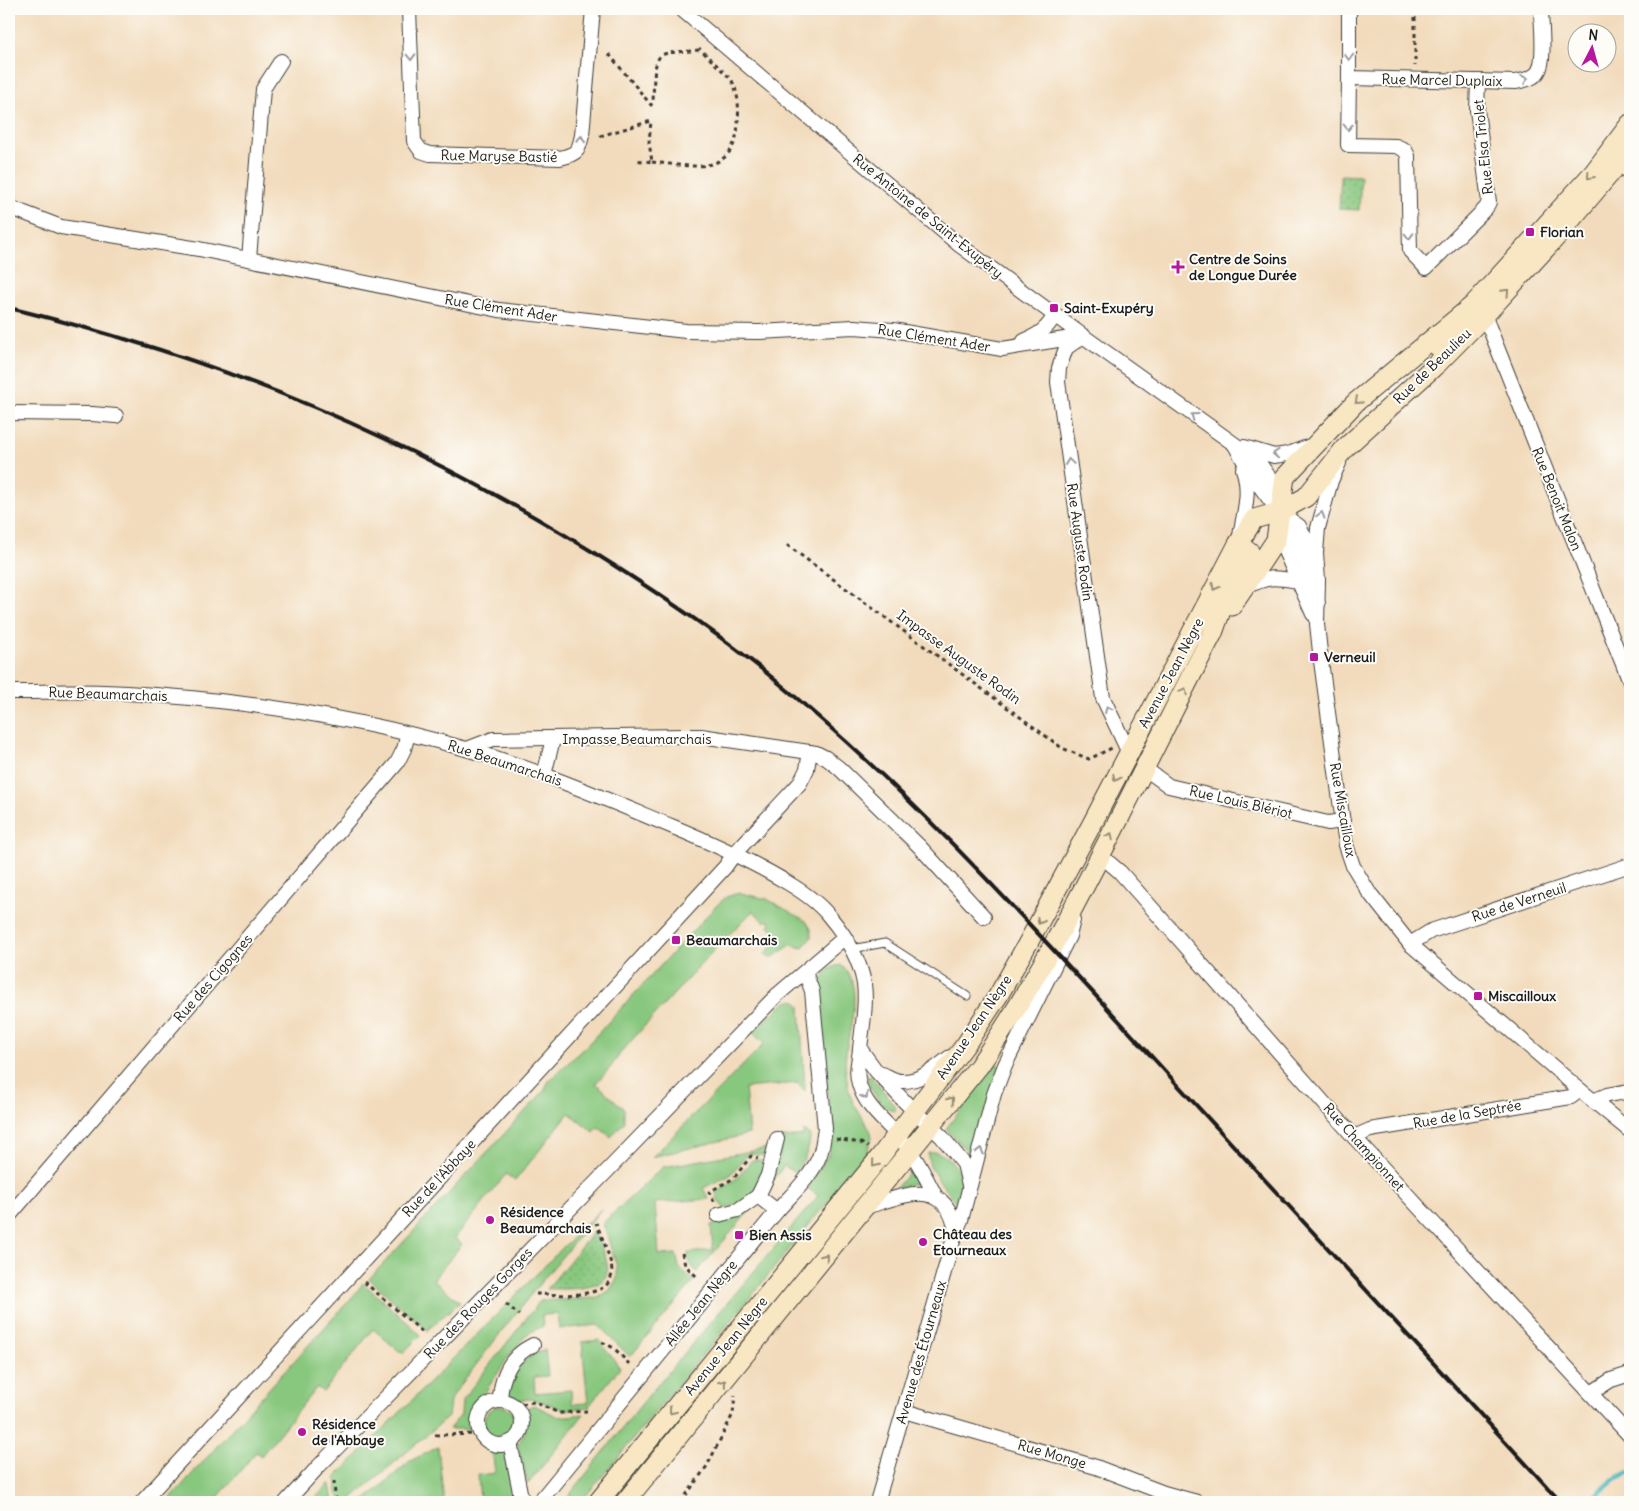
<svg xmlns="http://www.w3.org/2000/svg" width="1639" height="1511" viewBox="0 0 1639 1511" font-family="Delius,sans-serif">
<defs>
<pattern id="park-dots" width="8" height="8" patternUnits="userSpaceOnUse" patternTransform="scale(1.25)"><rect width="8" height="8" fill="#88c77e"/><path d="M2 2h.1M6 6h.1" fill="none" stroke="#75aa6c" stroke-width="1.8" stroke-linecap="round"/></pattern>
</defs>
<rect width="100%" height="100%" fill="#fdfcf7"/>
<filter id="ink" filterUnits="userSpaceOnUse"><feTurbulence type="fractalNoise" baseFrequency=".02" numOctaves="2"/><feDisplacementMap in="SourceGraphic" scale="10" xChannelSelector="R" yChannelSelector="G"/><feConvolveMatrix kernelMatrix="1 2 1 2 8 2 1 2 1" color-interpolation-filters="sRGB"/></filter>
<filter id="wash" filterUnits="userSpaceOnUse"><feTurbulence type="fractalNoise" baseFrequency=".0096" numOctaves="4" result="noise"/><feDisplacementMap in="SourceGraphic" scale="20" xChannelSelector="R" yChannelSelector="G"/><feGaussianBlur stdDeviation="1.12" result="paint"/><feColorMatrix in="noise" values="0 0 0 0 0 0 0 0 0 0 0 0 0 0 0 0 0 1.4 0 .05"/><feComposite in="paint" operator="in"/></filter>
<g filter="url(#wash)">
<rect width="100%" height="100%" fill="#f2dbbc"/>
<!-- green -->
<g fill="#88c77e" stroke="#52724d">
<path d="M739 893 767 899 806 921 811 929V938L802 948 791 945 772 958H769L765 954 781 937 769 926 771 923 767 920 765 922 753 911 715 949 622 1051 610 1068 596 1083 624 1109V1122L611 1137 598 1127 594 1132 569 1113 515 1181 506 1174 455 1238 462 1244 433 1280 460 1302 427 1330 369 1279 545 1090 548 1082 589 1043 715 907 726 897Z"/>
<path d="M841 965C870 990 841 1040 846 1072 847 1079 848 1088 850 1095 855 1108 864 1119 871 1132L872 1137 866 1154 758 1288 581 1502H564L644 1401 818 1196 808 1188 828 1155 830 1116 819 1002C820 985 820 968 841 965Z"/>
<path d="M793 1000 796 1001 800 1006 805 1091 798 1083 745 1088 749 1134 652 1157 764 1044 752 1032 785 1003Z"/>
<path d="M996 1064 1000 1066 971 1155 947 1130 948 1126Z"/>
<path d="M870 1076 887 1095 895 1107V1111C881 1108 870 1089 866 1077Z"/>
<path d="M803 1131 810 1135C810 1151 804 1160 795 1172L784 1166 768 1186 784 1138 803 1136Z"/>
<path d="M768 1148 764 1156 749 1153 729 1176 703 1188 709 1199 655 1203 659 1255 676 1254 679 1267 694 1281 630 1357 598 1325 559 1329 557 1314 542 1315 543 1326 527 1334 511 1353 472 1412 473 1429H449L461 1414 462 1400 540 1301 596 1298 609 1291 617 1279V1267L603 1223 663 1167Z"/>
<path d="M936 1152C958 1160 964 1177 961 1199L957 1202 954 1200C945 1187 927 1170 928 1153Z"/>
<path d="M752 1160H760L766 1165C758 1190 750 1200 724 1209L722 1205 717 1199 716 1193 721 1188 737 1178Z"/>
<path d="M911 1170 923 1183 909 1184 898 1189 897 1187Z"/>
<path d="M602 1208 515 1314 456 1391 450 1401 448 1417 349 1501H341L337 1493 336 1477Z"/>
<path d="M751 1209 697 1272 689 1263 688 1253 713 1250 711 1225 729 1220Z"/>
<path d="M363 1283 421 1335 404 1352 399 1351 373 1329 323 1392 317 1387 261 1456 256 1452 214 1502H167L245 1415 355 1294Z"/>
<path d="M599 1340 620 1368 589 1406 590 1407 564 1410 539 1401 529 1399 514 1401 507 1393 505 1383C519 1364 524 1359 545 1349L548 1376 534 1377 535 1393 571 1390 572 1404 588 1403 582 1342Z"/>
<path d="M534 1405 559 1417 584 1414 528 1484 517 1445C526 1433 530 1423 524 1409Z"/>
<circle cx="500" cy="1422" r="16"/>
<path d="M438 1447 444 1502H363L410 1461Z"/>
<path d="M492 1448 507 1450 514 1502H480L478 1475 495 1473Z"/>
<path d="M330 1483 333 1502H311Z"/>
</g>
<!-- park -->
<g fill="url(#park-dots)" stroke="#52724d">
<path d="M1341 175 1361 176 1359 210 1339 209Z"/>
<path d="M594 1231C598 1241 605 1253 607 1264 613 1294 564 1288 547 1289Z"/>
</g>
<g fill="none" stroke-linecap="round" stroke-linejoin="round">
<!-- stream -->
<path stroke="#42b2bb" stroke-width="5" d="M1588 1502 1615 1479 1630 1472"/>
</g>
</g>
<g filter="url(#ink)">
<g fill="none" stroke-linecap="round" stroke-linejoin="round">
<!-- service casing -->
<g stroke="#3c3934" stroke-width="9">
<path id="service" d="M851 949 885 943 967 996"/>
</g>
<!-- minor casing -->
<g stroke="#3c3934" stroke-width="16">
<g id="minor">
<path d="M409 9 414 141 421 151 430 154 560 158C577 154 579 151 582 135L593 9"/>
<path d="M681 9 958 244 1083 336 1258 461 1269 477 1279 512 1291 539 1297 546 1306 565 1318 604"/>
<path d="M1349 9V78L1516 82C1524 80 1533 79 1538 72 1546 61 1541 23 1541 9"/>
<path d="M1349 78 1348 145 1396 146 1405 150 1408 156 1410 251 1426 268 1486 208 1489 202 1477 110 1478 81"/>
<path d="M1617 155 1630 174"/>
<path d="M9 207 61 227 199 249 499 310 686 331 759 332 854 327 893 330 1002 349 1083 336"/>
<path d="M249 259 263 89 281 61"/>
<path d="M1478 310 1484 316 1489 327 1630 682"/>
<path d="M1079 339 1066 348 1059 368 1058 382 1103 698 1129 753"/>
<path d="M1024 341C1039 335 1047 329 1055 315"/>
<path d="M9 413 92 414 116 416"/>
<path d="M1236 447 1253 477 1279 512 1299 526 1305 538 1312 560"/>
<path d="M1244 447 1274 456 1288 454 1313 445"/>
<path d="M1339 463 1331 481 1318 528 1316 553 1318 580 1317 624 1321 661 1346 845 1353 866 1368 891 1410 944 1580 1090 1630 1131"/>
<path d="M1281 527 1284 549 1313 614"/>
<path d="M1240 536C1244 512 1251 492 1243 469"/>
<path d="M1245 587C1269 576 1273 577 1298 581"/>
<path d="M9 692C48 692 88 690 127 693 241 700 356 717 466 749 536 769 603 798 671 826 712 843 750 860 788 883 803 892 818 902 829 916 845 935 860 959 864 984 867 1005 862 1028 860 1049 859 1061 855 1071 859 1084 865 1106 883 1119 897 1135 914 1153 924 1174 935 1195"/>
<path d="M467 749 493 739 683 736H701L816 753 826 758 839 768 919 846 984 917"/>
<path d="M1144 768 1169 786 1328 823 1343 821"/>
<path d="M544 775 553 739"/>
<path d="M1100 855 1120 872 1354 1137 1630 1436"/>
<path d="M1410 944 1431 931 1630 865"/>
<path d="M860 1049 877 1072 906 1103 942 1137 964 1164 969 1185"/>
<path d="M882 1074C888 1076 895 1081 901 1081 920 1082 936 1068 950 1057"/>
<path d="M1593 1101 1607 1095 1630 1091"/>
<path d="M1354 1137 1370 1130 1571 1097 1580 1090"/>
<path d="M758 1196 768 1175 777 1139"/>
<path d="M866 1207C905 1195 945 1176 956 1231"/>
<path d="M718 1215 738 1210 758 1196 777 1211"/>
<path d="M9 1216 397 763 404 749 408 734"/>
<path d="M1591 1393 1611 1380 1630 1374"/>
<path d="M500 1400C501 1376 510 1356 533 1345"/>
<circle cx="500" cy="1423" r="22"/>
<path d="M904 1411 1096 1467 1164 1493 1197 1502"/>
<path d="M510 1442 522 1502"/>
<path d="M142 1502 725 867 735 853 800 783 807 769 810 752"/>
<path d="M286 1502 319 1466 608 1170 777 995 844 938"/>
<path d="M539 1502 777 1211C792 1194 811 1177 819 1157 823 1148 823 1139 825 1129L812 991 805 972"/>
<path d="M877 1502 956 1231 961 1220 994 1094 1005 1065 1069 936 1073 920"/>
</g>
</g>
<!-- secondary casing -->
<g stroke="#3c3934" stroke-width="21">
<g id="secondary">
<path d="M1437 346 1449 335 1463 314"/>
<path d="M1232 606 1276 540 1285 477 1356 402 1473 305 1594 172 1630 124"/>
<path d="M598 1502 880 1157 966 1044 998 996 1028 943 1093 822 1238 544 1254 519 1279 512 1306 497 1345 448 1438 363 1484 316 1558 235 1630 150"/>
<path d="M625 1502 979 1066C1033 988 1076 904 1119 819 1150 757 1181 695 1213 633L1227 594 1249 551"/>
</g>
</g>
<!-- path -->
<g stroke="#3c3934" stroke-width="3" stroke-dasharray="4 4" stroke-linecap="butt">
<path d="M1415 9V66"/>
<path d="M609 54 651 105 653 101C654 91 652 60 662 55 670 51 688 52 698 50L700 47"/>
<path d="M600 136 651 121 649 142 652 162 635 160"/>
<path d="M652 162C691 166 734 178 738 124 739 108 739 93 731 79L699 48"/>
<path d="M787 545 1062 748 1089 759 1112 748"/>
<path d="M836 1139 861 1143 868 1147"/>
<path d="M714 1201 709 1192 734 1178 751 1156 758 1158"/>
<path d="M682 1253 685 1265 697 1277"/>
<path d="M364 1282 425 1334"/>
<path d="M536 1294C556 1294 611 1301 612 1272 612 1260 601 1235 596 1223"/>
<path d="M506 1304 519 1315"/>
<path d="M602 1342 614 1348 632 1367"/>
<path d="M514 1405 534 1402 559 1413 587 1411"/>
<path d="M435 1435 481 1434"/>
<path d="M334 1481 335 1495 337 1502"/>
<path d="M681 1502 707 1466 733 1414 735 1395"/>
</g>
<!-- service -->
<use href="#service" stroke="#fff" stroke-width="7"/>
<!-- minor -->
<use href="#minor" stroke="#fff" stroke-width="14"/>
<!-- secondary -->
<use href="#secondary" stroke="#f9e7c3" stroke-width="19"/>
<!-- rail -->
<path stroke="#1c1c1c" stroke-width="4" d="M9 308C48 317 86 328 125 339 298 391 463 469 615 566 665 598 716 632 763 670 906 786 1029 923 1154 1059 1289 1207 1425 1354 1561 1502"/>
</g>
<!-- one-way arrows -->
<defs><path id="oneway-chevron" d="M-2-3.5L2.5 0L-2 3.5" fill="none" stroke-width="1.6" stroke-linecap="round" stroke-linejoin="round" transform="scale(1.25)"/></defs>
<g stroke="#999">
<use href="#oneway-chevron" transform="translate(411 57) rotate(88)"/>
<use href="#oneway-chevron" transform="translate(1349 57) rotate(90)"/>
<use href="#oneway-chevron" transform="translate(1525 79) rotate(-20)"/>
<use href="#oneway-chevron" transform="translate(1348 127) rotate(90)"/>
<use href="#oneway-chevron" transform="translate(581 139) rotate(-81)"/>
<use href="#oneway-chevron" transform="translate(1409 236) rotate(89)"/>
<use href="#oneway-chevron" transform="translate(1194 416) rotate(-144)"/>
<use href="#oneway-chevron" transform="translate(1276 454) rotate(-177)"/>
<use href="#oneway-chevron" transform="translate(1069 462) rotate(-98)"/>
<use href="#oneway-chevron" transform="translate(1321 515) rotate(-74)"/>
<use href="#oneway-chevron" transform="translate(1108 709) rotate(-116)"/>
<use href="#oneway-chevron" transform="translate(865 1096) rotate(61)"/>
<use href="#oneway-chevron" transform="translate(980 1151) rotate(-76)"/>
</g>
<g stroke="#968c78">
<use href="#oneway-chevron" transform="translate(1590 176) rotate(131)"/>
<use href="#oneway-chevron" transform="translate(1506 292) rotate(-47)"/>
<use href="#oneway-chevron" transform="translate(1358 401) rotate(138)"/>
<use href="#oneway-chevron" transform="translate(1215 587) rotate(118)"/>
<use href="#oneway-chevron" transform="translate(1184 691) rotate(-63)"/>
<use href="#oneway-chevron" transform="translate(1116 778) rotate(117)"/>
<use href="#oneway-chevron" transform="translate(1110 836) rotate(-63)"/>
<use href="#oneway-chevron" transform="translate(1040 921) rotate(118)"/>
<use href="#oneway-chevron" transform="translate(951 1100) rotate(-51)"/>
<use href="#oneway-chevron" transform="translate(875 1164) rotate(129)"/>
<use href="#oneway-chevron" transform="translate(825 1257) rotate(-51)"/>
<use href="#oneway-chevron" transform="translate(723 1383) rotate(-51)"/>
<use href="#oneway-chevron" transform="translate(672 1411) rotate(129)"/>
</g>
</g>
<!-- markers -->
<g fill="#b5179e" stroke="#fdfcf7" stroke-width="2">
<rect x="1525" y="227" width="10" height="10" rx="2.5"/>
<path d="M1175.5 259.5h5v5h5v5h-5v5h-5v-5h-5v-5h5z"/>
<rect x="1049" y="303" width="10" height="10" rx="2.5"/>
<rect x="1309" y="652" width="10" height="10" rx="2.5"/>
<rect x="671" y="935" width="10" height="10" rx="2.5"/>
<rect x="1473" y="991" width="10" height="10" rx="2.5"/>
<circle cx="490" cy="1220" r="5"/>
<rect x="734" y="1230" width="10" height="10" rx="2.5"/>
<circle cx="923" cy="1242" r="5"/>
<circle cx="302" cy="1432" r="5"/>
</g>
<g text-anchor="middle" dominant-baseline="central" stroke-width="4" stroke-linejoin="round" paint-order="stroke">
<!-- street labels -->
<g font-size="14" fill="#1c1c1c" stroke="#fdfcf7">
<text transform="translate(1442 80) rotate(1)">Rue Marcel Duplaix</text>
<text transform="translate(1483 147) rotate(-96)">Rue Elsa Triolet</text>
<text transform="translate(499 156) rotate(1)">Rue Maryse Bastié</text>
<text transform="translate(928 216) rotate(39)">Rue Antoine de Saint-Exupéry</text>
<text transform="translate(501 308) rotate(9)">Rue Clément Ader</text>
<text transform="translate(934 338) rotate(9)">Rue Clément Ader</text>
<text transform="translate(1432 366) rotate(-44)">Rue de Beaulieu</text>
<text transform="translate(1557 499) rotate(68)">Rue Benoit Malon</text>
<text transform="translate(1080 542) rotate(82)">Rue Auguste Rodin</text>
<text transform="translate(959 657) rotate(36)">Impasse Auguste Rodin</text>
<text transform="translate(1171 673) rotate(-62)">Avenue Jean Nègre</text>
<text transform="translate(108 694) rotate(2)">Rue Beaumarchais</text>
<text x="637" y="739">Impasse Beaumarchais</text>
<text transform="translate(505 763) rotate(18)">Rue Beaumarchais</text>
<text transform="translate(1241 802) rotate(13)">Rue Louis Blériot</text>
<text transform="translate(1343 810) rotate(80)">Rue Miscailloux</text>
<text transform="translate(1519 902) rotate(-18)">Rue de Verneuil</text>
<text transform="translate(213 978) rotate(-49)">Rue des Cigognes</text>
<text transform="translate(974 1027) rotate(-56)">Avenue Jean Nègre</text>
<text transform="translate(1467 1114) rotate(-10)">Rue de la Septrée</text>
<text transform="translate(1364 1147) rotate(48)">Rue Championnet</text>
<text transform="translate(439 1178) rotate(-47)">Rue de l'Abbaye</text>
<text transform="translate(478 1303) rotate(-46)">Rue des Rouges Gorges</text>
<text transform="translate(701 1303) rotate(-51)">Allée Jean Nègre</text>
<text transform="translate(726 1346) rotate(-51)">Avenue Jean Nègre</text>
<text transform="translate(921 1352) rotate(-74)">Avenue des Étourneaux</text>
<text transform="translate(1052 1454) rotate(16)">Rue Monge</text>
</g>
<!-- poi labels -->
<g font-size="14" font-weight="bold" fill="#1c1c1c" stroke="#fdfcf7" text-anchor="start">
<text x="1540" y="232">Florian</text>
<text x="1189" y="259">Centre de Soins<tspan x="1189" dy="16">de Longue Durée</tspan></text>
<text x="1064" y="308">Saint-Exupéry</text>
<text x="1324" y="657">Verneuil</text>
<text x="686" y="940">Beaumarchais</text>
<text x="1488" y="996">Miscailloux</text>
<text x="500" y="1212">Résidence<tspan x="500" dy="16">Beaumarchais</tspan></text>
<text x="933" y="1234">Château des<tspan x="933" dy="16">Etourneaux</tspan></text>
<text x="749" y="1235">Bien Assis</text>
<text x="312" y="1424">Résidence<tspan x="312" dy="16">de l'Abbaye</tspan></text>
</g>
</g>
<!-- margin -->
<rect width="1639" height="1511" fill="none" stroke="#fdfcf7" stroke-width="30"/>
<!-- north arrow -->
<g transform="translate(1592 48) rotate(6)"><circle r="24" fill="#fdfcf7" stroke="#a3a29f"/>
<path d="M0-4L9 19L0 12L-9 19Z" fill="#b5179e"/>
<text y="-8" font-size="14" font-weight="bold" text-anchor="middle" fill="#1c1c1c">N</text>
</g>
</svg>
